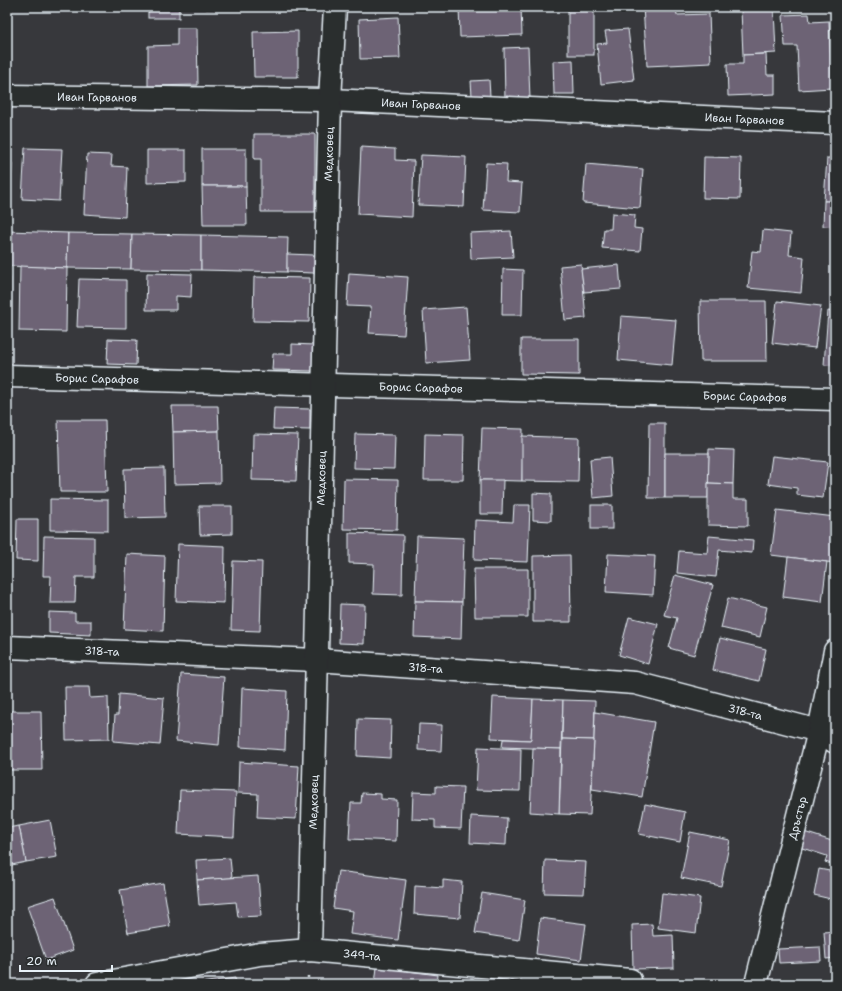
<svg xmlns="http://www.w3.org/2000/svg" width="842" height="991" viewBox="0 0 842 991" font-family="'Shantell Sans',sans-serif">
<rect width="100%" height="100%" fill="#37383c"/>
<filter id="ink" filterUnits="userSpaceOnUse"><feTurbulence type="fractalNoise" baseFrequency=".025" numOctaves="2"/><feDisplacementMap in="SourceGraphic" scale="8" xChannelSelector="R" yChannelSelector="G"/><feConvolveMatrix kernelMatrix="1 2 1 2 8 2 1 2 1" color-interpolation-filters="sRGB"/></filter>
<g filter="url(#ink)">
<!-- building -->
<g fill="#6d6475" stroke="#e8f1f8">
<rect x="148" y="7" width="31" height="11"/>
<path d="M206 7H237V8L206 9Z"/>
<path d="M459 7H521L522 35 460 37Z"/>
<rect x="568" y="7" width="26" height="48"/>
<path d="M643 7H676L677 15 709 14 711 63 647 66Z"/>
<path d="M774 9 776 53 743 55 741 10Z"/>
<path d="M809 14 810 22 829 21 832 88 799 90 797 46H785L783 15Z"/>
<path d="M398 17 400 58 360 59 359 19Z"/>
<path d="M177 28H197L198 85 148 86V46L177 45Z"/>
<path d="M628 29 634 80 601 84 597 44 607 43 605 31Z"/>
<path d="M298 31V77H254L253 32Z"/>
<path d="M528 47 530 99 505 100 504 48Z"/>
<path d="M766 54 767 75H775V94L728 96 727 64H743V55Z"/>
<path d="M573 60 574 94H554L553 61Z"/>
<path d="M489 80 490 96H472L471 81Z"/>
<path d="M254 134H315V212H261V159H254Z"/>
<path d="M361 147 395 149V160L414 161 412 217 358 214Z"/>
<path d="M25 148 62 149 59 201 22 199Z"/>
<rect x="202" y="149" width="44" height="37"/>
<path d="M147 150H186V182L147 183Z"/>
<path d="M87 154 112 155 111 166 127 167 125 217 84 214Z"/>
<path d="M421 155 466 157 464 207 418 205Z"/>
<path d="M704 157 741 158 740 199 703 198Z"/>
<path d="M827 158H835V201H824Z"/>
<path d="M7 163H12L11 189 7 188Z"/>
<path d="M486 163 507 164 506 182 522 183 520 212 483 210Z"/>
<path d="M586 164 643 169 640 208 583 203Z"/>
<path d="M202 186H246L247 225H203Z"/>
<path d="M824 201H835V227L823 226Z"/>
<path d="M612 213 635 215 634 228 642 229 640 251 602 248 604 229H611Z"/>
<path d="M763 230 791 233 789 255 804 257 801 293 748 288 752 251 761 252Z"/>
<path d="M7 231 68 233 67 268 7 266Z"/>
<path d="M511 231 513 257 471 259 470 233Z"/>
<path d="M68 233 132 234 131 269 67 268Z"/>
<path d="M132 234 201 235V270L131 269Z"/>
<path d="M201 235 288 237 287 272 201 270Z"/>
<path d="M287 254 314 255V273L287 272Z"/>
<path d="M581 264 586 318 565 320 560 266Z"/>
<path d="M619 265 621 289 584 292 581 269Z"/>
<path d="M20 266 67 268 66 332 19 331Z"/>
<path d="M503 269 523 270 522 315H502Z"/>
<path d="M147 273 192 274 191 297 176 296V310H146Z"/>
<path d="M349 273 408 277 404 335 369 333 371 307 347 306Z"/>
<path d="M254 277 310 278 309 322 253 321Z"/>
<rect x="7" y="278" width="3" height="21"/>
<path d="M79 279 126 280V328L77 327Z"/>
<path d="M7 299H10L9 321H7Z"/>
<path d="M700 301H766L767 361H701Z"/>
<path d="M777 301 821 306 815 348 772 343Z"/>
<path d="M466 307 470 360 426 363 423 310Z"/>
<path d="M828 311 835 312V366L824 365Z"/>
<path d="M621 316 676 320 672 365 618 360Z"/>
<path d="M108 339 137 340 136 365 107 364Z"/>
<path d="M521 339H579V375L521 374Z"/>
<path d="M292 344 314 345 313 371 272 370 273 354H292Z"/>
<path d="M172 406H218L219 431 173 432Z"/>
<path d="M274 408 310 409V430L273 429Z"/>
<path d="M58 420H105L107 492H60Z"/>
<path d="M649 423H665V498H648Z"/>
<path d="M482 428 523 429 522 481 480 480Z"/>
<path d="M219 431 220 483 174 484 173 432Z"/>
<path d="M253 434 298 435 296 481 252 480Z"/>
<path d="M355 434 395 435 394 469 354 468Z"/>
<path d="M425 434 464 435 463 480H424Z"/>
<path d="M522 436 579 438 578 482 522 481Z"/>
<path d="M709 449 734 450 733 484 708 483Z"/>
<path d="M665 453H709L708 498H665Z"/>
<path d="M772 456 828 462 823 498 797 495V488L768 484Z"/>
<path d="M610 457 613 496 593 498 590 459Z"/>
<path d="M164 468 165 517 125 518 124 469Z"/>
<path d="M344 479 398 480 397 530 343 529Z"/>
<path d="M480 480H503L502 514H480Z"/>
<path d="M708 483 733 484V499H748V526L708 525Z"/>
<path d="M533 493 551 494V521L533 520Z"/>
<path d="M50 499 108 500V531L50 530Z"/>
<path d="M514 505H530L528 562 474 560 475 520 513 522Z"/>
<rect x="591" y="505" width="21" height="24"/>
<path d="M199 506H232V534L200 535Z"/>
<path d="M777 510 835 517V563L771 555Z"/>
<path d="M17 519H38V561L16 560Z"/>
<path d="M349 533 403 535 402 595 373 594 374 564 349 563Z"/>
<path d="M44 536 94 537V577H76L75 603H50L51 576H43Z"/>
<path d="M417 536 464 538 462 602 415 601Z"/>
<path d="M709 536 753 540 752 553 719 550 716 577 677 573 679 551 707 553Z"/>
<path d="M178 544 225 546 224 603 176 601Z"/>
<path d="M127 554 165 556 163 631 124 629Z"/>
<path d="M608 554 655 556 653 595 606 592Z"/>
<path d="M570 555 571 622H533V556Z"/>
<path d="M788 557 827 562 822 602 783 597Z"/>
<path d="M233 561 262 562 260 631 231 630Z"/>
<path d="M474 569H528V617H475Z"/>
<path d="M675 575 713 585 694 655 669 648 677 618 664 615Z"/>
<path d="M728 598 767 607 760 637 721 628Z"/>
<path d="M415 601 462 602 461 639 414 637Z"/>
<path d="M340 604 365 605 364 644 339 643Z"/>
<path d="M49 612 75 613V621H91V635L49 633Z"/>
<path d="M629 617 658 624 648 664 619 655Z"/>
<path d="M720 638 766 649 759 681 713 670Z"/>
<path d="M181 674 224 677 219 745 176 741Z"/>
<path d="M65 687H89L90 698 108 697 109 739 66 740Z"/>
<path d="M242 688 287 691 285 750 240 747Z"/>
<path d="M119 694 164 698 160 745 113 741 115 715H118Z"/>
<path d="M493 697 533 699 531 740 491 738Z"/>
<path d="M533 699 563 700 561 749 502 747 503 739 531 740Z"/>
<path d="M563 700 595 701 594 740 562 739Z"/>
<path d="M7 711H41L42 770H7Z"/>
<path d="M595 712 654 722 642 797 592 789Z"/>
<path d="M358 719 391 720 390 758 357 756Z"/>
<path d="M419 724 442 725 441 751 418 750Z"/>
<path d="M562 739 594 740 590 815 559 814Z"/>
<path d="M478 747 521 749 520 791 476 790Z"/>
<path d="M533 748 561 749 559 814 530 812Z"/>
<path d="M239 762 299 766 296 819 257 817 258 794 238 793Z"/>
<path d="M436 786 463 787 461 829 435 828V820L412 819 413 792 436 793Z"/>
<path d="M180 790 236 792 234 837 178 834Z"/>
<path d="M362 793 381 794V799L397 800 396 841 349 839 351 803H361Z"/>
<path d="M645 804 685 812 680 842 639 834Z"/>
<path d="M471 816 507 818 506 845 470 843Z"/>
<path d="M50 820 57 857 26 862 19 826Z"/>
<path d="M19 826 26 862 7 866V828Z"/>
<path d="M690 832 730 840 721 886 681 878Z"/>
<path d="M804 832 835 842V865L825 862 827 856 799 847Z"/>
<path d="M230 858 232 878 197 880 196 860Z"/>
<path d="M545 860 586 862 584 894 544 893Z"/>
<path d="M819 869 835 872V900L814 895Z"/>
<path d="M338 871 406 880 398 940 350 934 353 911 333 908Z"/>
<path d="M258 876 261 916 238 917 236 902 199 905 197 880Z"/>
<path d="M443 880 462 882 460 918 414 914 415 886 443 888Z"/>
<path d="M163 883 170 926 128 933 120 890Z"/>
<path d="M482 893 525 900 519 940 475 933Z"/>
<path d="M662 893 700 898 696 933 658 928Z"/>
<path d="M55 897 73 950 46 960 27 906Z"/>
<path d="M540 918 586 924 581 960 536 954Z"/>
<path d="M652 924 653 936 673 935 674 968 633 969 632 925Z"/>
<path d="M835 931V958L826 959 824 932Z"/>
<path d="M820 947 821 961 779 963 778 949Z"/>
<path d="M377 967 438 975 437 984H375Z"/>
<path d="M235 978 236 984H194Z"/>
<path d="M286 981V984H254V982Z"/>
<path d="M448 981 473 984H448Z"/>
</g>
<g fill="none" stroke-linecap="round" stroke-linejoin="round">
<!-- street casing -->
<g stroke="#e8f1f8" stroke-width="25">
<g id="street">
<path id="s1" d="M7 96 330 100 835 123"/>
<path id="s2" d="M7 376 835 399"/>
<path id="s3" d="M7 647 317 660 635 683 819 731 835 742"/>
<path id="s4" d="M310 950 330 100 335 7"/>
<path id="s5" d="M97 984 260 954 310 950 630 980"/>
<path id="s6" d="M756 984 819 731 835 651"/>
</g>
</g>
<!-- path -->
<path stroke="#e8f1f8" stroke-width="2.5" stroke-dasharray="3 3" stroke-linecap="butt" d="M308 984V976"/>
<!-- street -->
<use href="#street" stroke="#2a2d2e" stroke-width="22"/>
</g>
</g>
<g text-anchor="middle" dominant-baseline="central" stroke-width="3" stroke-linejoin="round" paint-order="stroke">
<!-- street labels -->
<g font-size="11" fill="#e8f1f8" stroke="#2a2d2e">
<text stroke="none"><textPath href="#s1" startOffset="90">Иван Гарванов</textPath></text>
<text stroke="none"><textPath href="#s1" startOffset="414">Иван Гарванов</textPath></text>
<text stroke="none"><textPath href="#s1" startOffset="738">Иван Гарванов</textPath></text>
<text stroke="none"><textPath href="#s4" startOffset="796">Медковец</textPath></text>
<text stroke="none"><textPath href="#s2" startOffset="90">Борис Сарафов</textPath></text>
<text stroke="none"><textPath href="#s2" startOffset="414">Борис Сарафов</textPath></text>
<text stroke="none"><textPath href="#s2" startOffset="738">Борис Сарафов</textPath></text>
<text stroke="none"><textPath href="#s4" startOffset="472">Медковец</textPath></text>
<text stroke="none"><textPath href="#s3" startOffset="95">318-та</textPath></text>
<text stroke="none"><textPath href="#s3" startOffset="419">318-та</textPath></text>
<text stroke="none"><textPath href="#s3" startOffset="743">318-та</textPath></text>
<text stroke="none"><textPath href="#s4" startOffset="148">Медковец</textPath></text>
<text stroke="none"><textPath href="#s6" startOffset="171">Дръстър</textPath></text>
<text stroke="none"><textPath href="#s5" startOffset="268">349-та</textPath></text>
</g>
</g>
<!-- margin -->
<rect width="842" height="991" fill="none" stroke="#2a2d2e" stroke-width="24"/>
<rect x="12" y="12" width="818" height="967" fill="none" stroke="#e8f1f8" stroke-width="1.5" filter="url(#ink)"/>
<!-- scale -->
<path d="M20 965v6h92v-6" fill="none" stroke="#e8f1f8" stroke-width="2"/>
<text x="26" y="965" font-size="12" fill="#e8f1f8" stroke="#2a2d2e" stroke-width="3" paint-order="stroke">20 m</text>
</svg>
